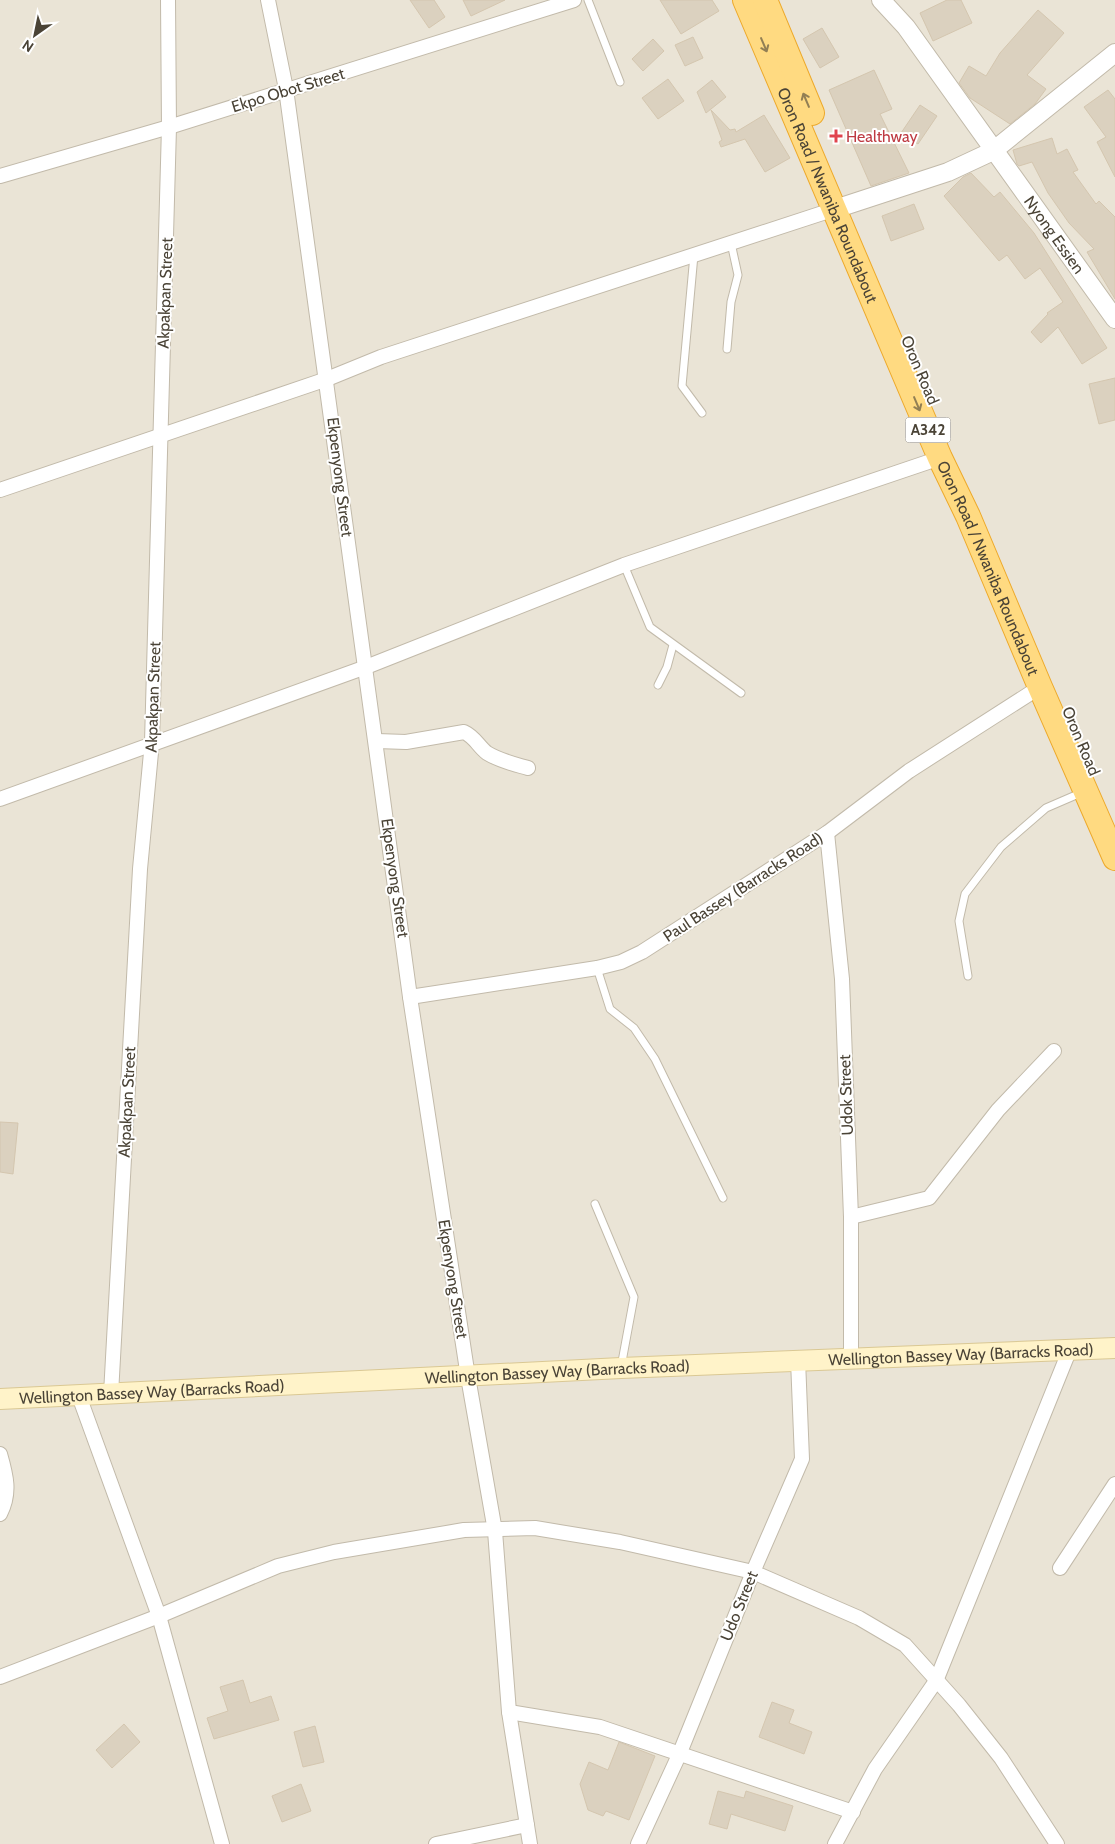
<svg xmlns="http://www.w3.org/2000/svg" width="1115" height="1844" viewBox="0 0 1115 1844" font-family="Cabin,sans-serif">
<rect width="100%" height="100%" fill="#f6f2e8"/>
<!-- residential -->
<rect fill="#eae4d6" x="0" y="0" width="1115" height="1844"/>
<!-- building -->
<g fill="#dbd1bf" stroke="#d4c6af">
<path d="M410 0H434L445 17 429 28Z"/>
<path d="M463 0H505L471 16Z"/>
<path d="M660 0H712L719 11 681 34Z"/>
<path d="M947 0H961L972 23 933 41 920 13Z"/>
<path d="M1038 10 1064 33 1027 75 1046 89 1035 104 1010 124 970 98 959 83 969 66 986 76 1000 53Z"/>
<path d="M822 28 839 57 820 68 803 39Z"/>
<path d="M693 37 703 58 685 66 675 45Z"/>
<path d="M653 39 664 51 643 71 632 59Z"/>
<path d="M874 70 892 109 880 114 909 173 871 186 829 90Z"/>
<path d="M668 79 684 101 658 119 642 98Z"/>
<path d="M712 80 726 97 706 113 697 92Z"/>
<path d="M1108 90 1115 99V177L1097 142 1106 137 1084 107Z"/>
<path d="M920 105 937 116 918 144 901 133Z"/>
<path d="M711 110 730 130 735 129 736 132 764 115 790 158 765 172 745 139 721 147 719 142 722 140Z"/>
<path d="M1052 138 1057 154 1067 149 1078 170 1073 172 1096 204 1099 201 1115 217V299L1087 252 1094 249 1069 223 1048 193 1032 162 1019 166 1017 164 1013 150Z"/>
<path d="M971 173 994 197 1000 192 1034 233 1107 348 1082 364 1058 327 1041 343 1031 332 1048 314 1047 313 1063 302 1040 268 1025 279 1007 255 999 261 944 196 963 177Z"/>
<path d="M914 204 924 229 891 241 882 216Z"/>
<path d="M1115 378V420L1099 424 1089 384Z"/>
<path d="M0 1122 18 1123 13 1174 0 1172Z"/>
<path d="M243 1680 250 1703 271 1696 279 1720 214 1739 207 1718 228 1711 220 1687Z"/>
<path d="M772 1702 794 1710 789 1723 812 1732 804 1754 759 1737Z"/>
<path d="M124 1724 140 1742 112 1768 96 1750Z"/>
<path d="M315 1726 324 1762 303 1767 294 1732Z"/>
<path d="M619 1742 655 1756 629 1820 606 1811 603 1816 588 1810 580 1784 589 1762 608 1770Z"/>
<path d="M301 1784 311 1811 282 1822 272 1796Z"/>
<path d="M718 1791 744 1798 746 1791 793 1806 785 1831 731 1814 727 1829 709 1824Z"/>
</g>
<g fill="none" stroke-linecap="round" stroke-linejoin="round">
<!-- service casing -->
<g stroke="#c2baaa" stroke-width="9">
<g id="service">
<path d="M588 0 620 82"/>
<path d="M694 255 682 386 702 413"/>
<path d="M727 349 731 302 738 275 731 243"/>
<path d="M624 565 650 627 741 693"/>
<path d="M658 685 667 667 673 645"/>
<path d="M597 968 610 1009 634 1028 655 1059 723 1198"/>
<path d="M968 976 959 921 965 894 1001 847 1046 808 1083 792"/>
<path d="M595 1204 634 1297 621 1367"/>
</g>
</g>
<!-- minor casing -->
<g stroke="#c2baaa" stroke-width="16">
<g id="minor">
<path d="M268 0 286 89 410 997 468 1377 495 1531 509 1712 530 1844"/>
<path d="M0 176 169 127 574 0"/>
<path d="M0 490 327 379 381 357 835 209"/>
<path d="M377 741 406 742 464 732C475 737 478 746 487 753 500 761 514 764 528 768"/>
<path d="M0 799 366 667 624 565 940 458"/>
<path d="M827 833 842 979 851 1217V1358"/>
<path d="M410 997 597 968 621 962 642 952 827 833 909 771 1040 687"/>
<path d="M851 1217 929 1198 998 1110 1054 1051"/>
<path d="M111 1394 140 869 152 742 169 127 168 0"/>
<path d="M79 1396 159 1616 222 1844"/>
<path d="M0 1454C6 1475 11 1493 0 1514"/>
<path d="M1060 1568 1115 1484"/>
<path d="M0 1677 159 1616 278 1566 334 1552 464 1530 535 1528 620 1542 753 1572 859 1618 905 1645 959 1705 1001 1758 1057 1844"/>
<path d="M509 1712 600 1727 853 1812"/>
<path d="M436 1844 527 1825"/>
<path d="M638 1844 679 1755 753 1572 802 1459 798 1360"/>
<path d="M835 1844 875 1769 936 1681 1070 1349"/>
</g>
</g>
<!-- tertiary casing -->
<g stroke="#c2baaa" stroke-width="20">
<g id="tertiary">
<path id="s1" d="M881 0 906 27 1115 319"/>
<path d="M835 209 948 172 993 151 1115 53"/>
</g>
</g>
<!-- secondary casing -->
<g stroke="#dac894" stroke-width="22">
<g id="secondary">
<path id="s2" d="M0 1399 621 1368 1115 1348"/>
</g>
</g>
<!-- trunk casing -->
<g stroke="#eda92b" stroke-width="26">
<g id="trunk">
<path id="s3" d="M745 0 940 458 968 516 1040 687 1115 858"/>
<path d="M765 0 812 113"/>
</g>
</g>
<!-- service -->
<use href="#service" stroke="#fff" stroke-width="7"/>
<!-- minor -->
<use href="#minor" stroke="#fff" stroke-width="14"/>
<!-- tertiary -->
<use href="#tertiary" stroke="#fff" stroke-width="18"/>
<!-- secondary -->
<use href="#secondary" stroke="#fff3c9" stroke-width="20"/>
<!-- trunk -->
<use href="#trunk" stroke="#ffda81" stroke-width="24"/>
</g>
<!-- one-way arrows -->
<defs><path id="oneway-shaft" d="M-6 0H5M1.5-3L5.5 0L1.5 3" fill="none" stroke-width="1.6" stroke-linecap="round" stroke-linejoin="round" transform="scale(1.25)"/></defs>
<g stroke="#927f54">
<use href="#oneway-shaft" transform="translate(764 45) rotate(67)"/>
<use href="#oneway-shaft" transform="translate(806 100) rotate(-113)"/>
<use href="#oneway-shaft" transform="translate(917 404) rotate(67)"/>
</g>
<!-- markers -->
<path fill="#e0444e" stroke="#fff" stroke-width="2" d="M833.5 128.5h5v5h5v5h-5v5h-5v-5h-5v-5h5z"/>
<g text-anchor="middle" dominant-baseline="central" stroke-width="4" stroke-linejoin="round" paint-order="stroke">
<!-- shield labels -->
<rect fill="#fff" stroke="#807b72" stroke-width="1" x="905.5" y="417.5" width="45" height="25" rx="4"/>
<g font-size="15" font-weight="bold" fill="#4a4336">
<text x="928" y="430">A342</text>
</g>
<!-- street labels -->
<g font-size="16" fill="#4a4336" stroke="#fff">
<text transform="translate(288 90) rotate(-17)">Ekpo Obot Street</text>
<text stroke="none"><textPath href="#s3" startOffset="212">Oron Road / Nwaniba Roundabout</textPath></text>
<text stroke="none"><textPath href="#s1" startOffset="292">Nyong Essien</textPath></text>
<text transform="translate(165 293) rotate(-88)">Akpakpan Street</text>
<text transform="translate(920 370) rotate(67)">Oron Road</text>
<text transform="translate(340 477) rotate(83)">Ekpenyong Street</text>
<text stroke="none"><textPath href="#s3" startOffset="618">Oron Road / Nwaniba Roundabout</textPath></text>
<text transform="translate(153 697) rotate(-88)">Akpakpan Street</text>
<text transform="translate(1081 741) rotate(67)">Oron Road</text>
<text transform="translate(395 878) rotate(82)">Ekpenyong Street</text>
<text transform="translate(743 887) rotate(-33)">Paul Bassey (Barracks Road)</text>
<text transform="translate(846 1095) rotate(-92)">Udok Street</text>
<text transform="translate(127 1102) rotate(-87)">Akpakpan Street</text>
<text transform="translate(453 1279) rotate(81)">Ekpenyong Street</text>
<text stroke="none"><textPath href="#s2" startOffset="962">Wellington Bassey Way (Barracks Road)</textPath></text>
<text stroke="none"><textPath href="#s2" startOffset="558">Wellington Bassey Way (Barracks Road)</textPath></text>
<text stroke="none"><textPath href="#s2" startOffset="152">Wellington Bassey Way (Barracks Road)</textPath></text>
<text transform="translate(739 1606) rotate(-68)">Udo Street</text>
</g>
<!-- health labels -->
<g font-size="16" fill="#be3a42" stroke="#fff" text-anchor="start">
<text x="846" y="136">Healthway</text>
</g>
</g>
<!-- north arrow -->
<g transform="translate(35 35) rotate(213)" stroke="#ffffff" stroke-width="4" paint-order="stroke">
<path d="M0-4L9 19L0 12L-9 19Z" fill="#4a4336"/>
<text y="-8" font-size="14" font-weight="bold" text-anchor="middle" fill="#4a4336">N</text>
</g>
</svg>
